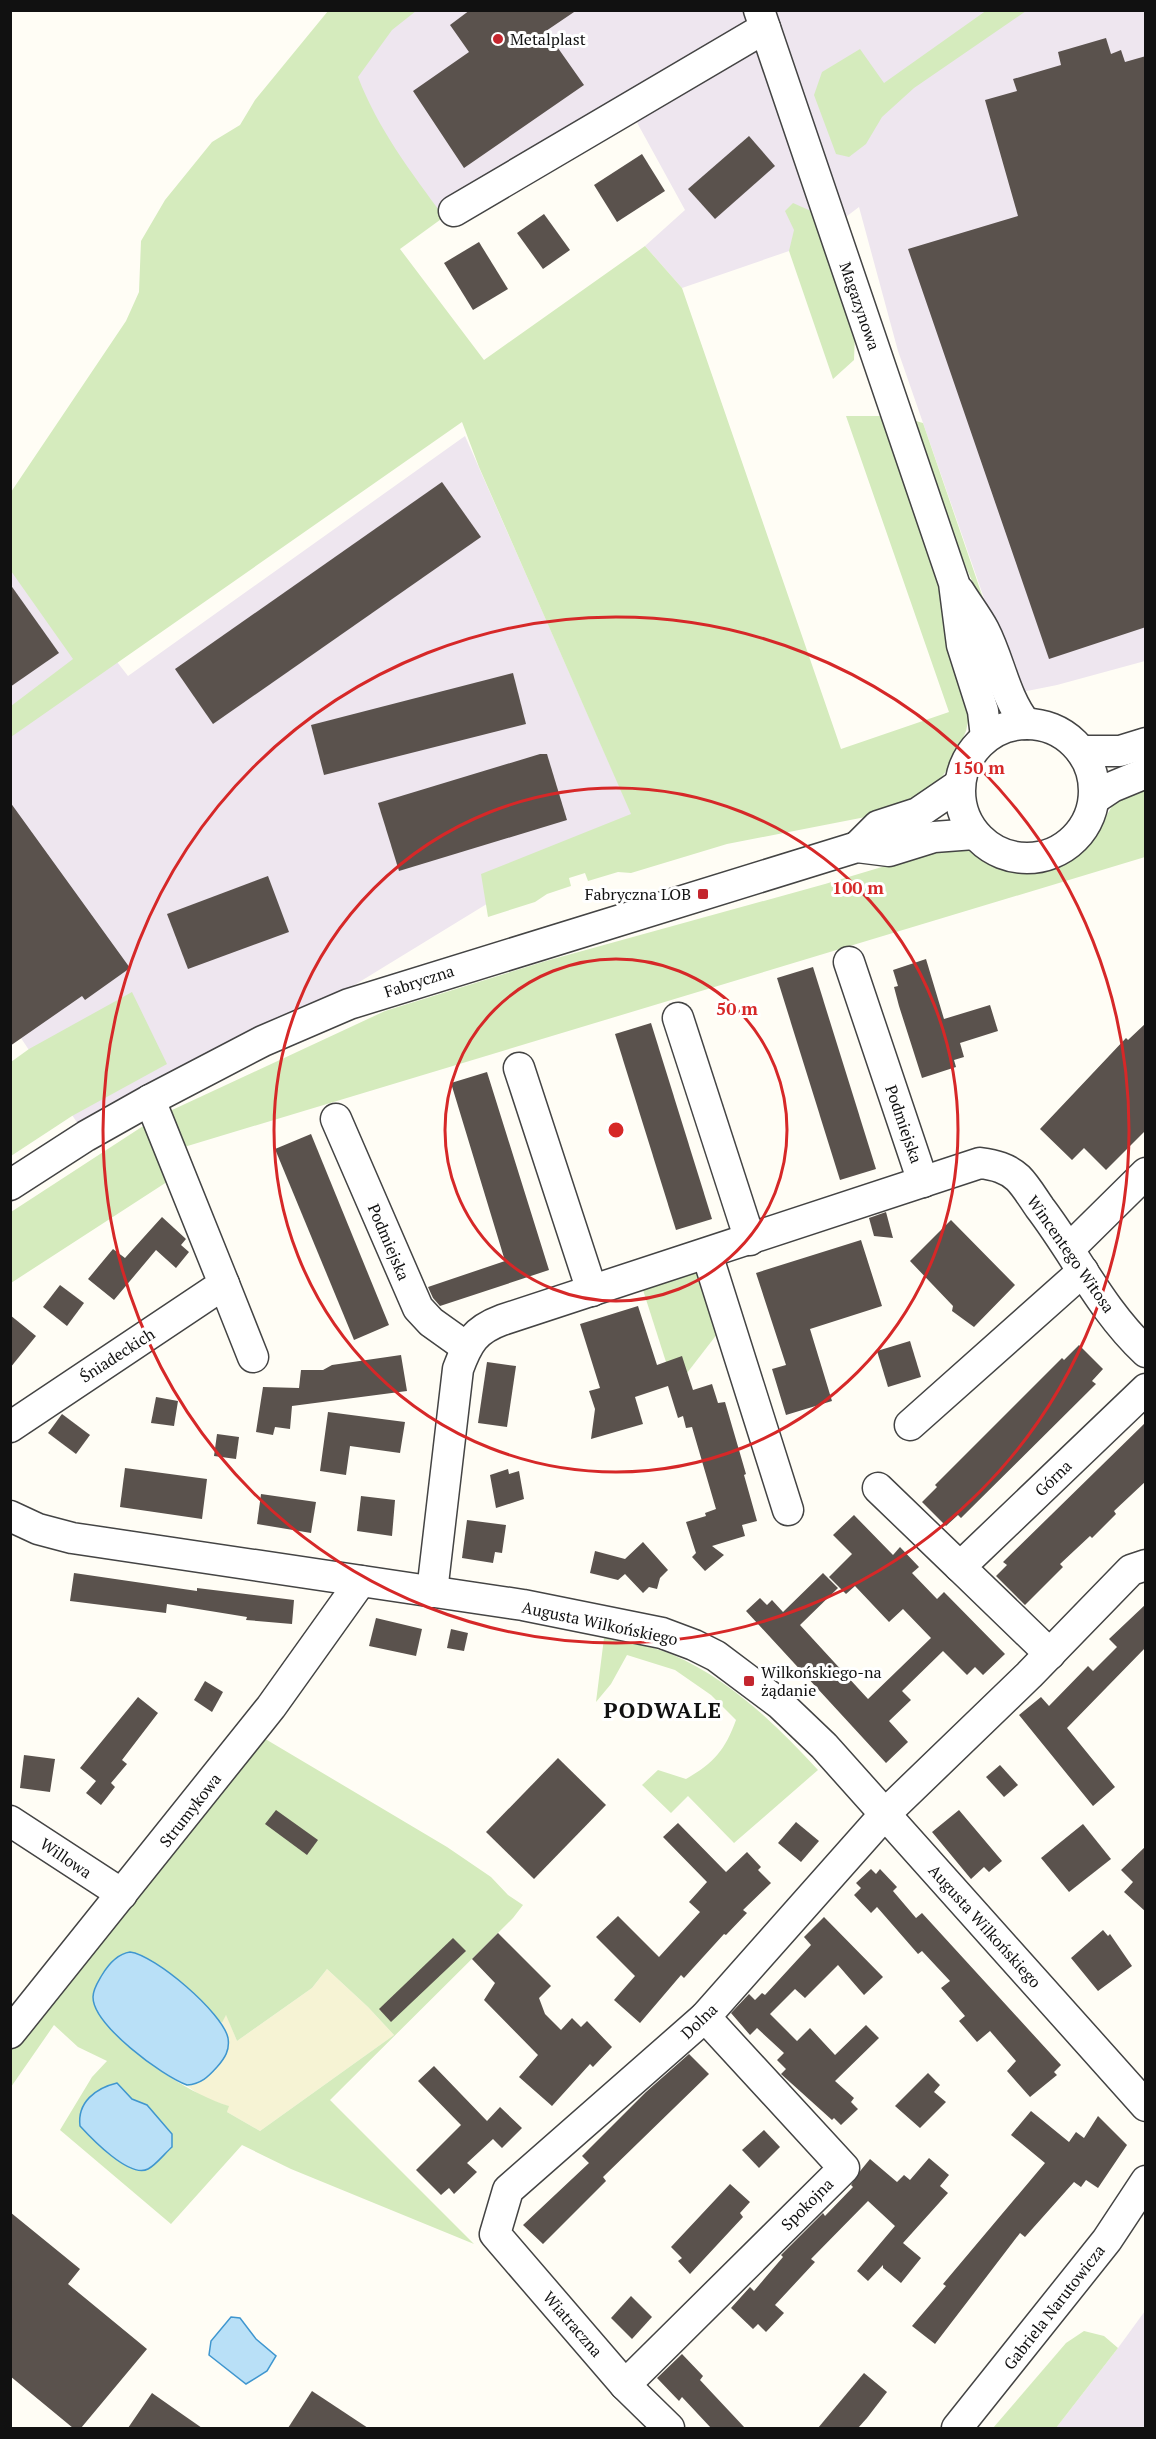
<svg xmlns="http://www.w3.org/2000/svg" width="1156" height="2439" viewBox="0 0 1156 2439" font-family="'PT Serif',serif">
<rect width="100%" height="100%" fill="#fffdf5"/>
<!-- industrial -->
<g fill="#eee6ef">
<path d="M350 10 1145 11V661L1057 685 1017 693 898 351 859 207 822 235 789 251 682 288 645 246 685 210 629 108 436 222 318 49Z"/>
<path d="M465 436 632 815 263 1041 86 1136 11 1023 10 524 128 676Z"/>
<path d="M1145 2311V2428H1056L1118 2348Z"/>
</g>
<!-- farmland -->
<path fill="#f6f3d4" d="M327 1969 368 2007 394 2035 260 2131 227 2112 228 2106 204 2098 183 2083 187 2085 228 2036 222 2023 226 2014 237 2041 312 1988Z"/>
<!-- green -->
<g fill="#d5ebbd" fill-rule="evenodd">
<path d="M987 10 1026 11 914 88 882 117 866 144 849 157 836 154 814 95 822 72 860 49 884 83Z"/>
<path d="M328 11H416L392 30 358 77C378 129 411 172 444 217L400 249 484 360 645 246 682 288 841 749 949 712 846 416H898L923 423 993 627 902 426 971 708 966 731 953 761 928 797 886 813 727 844 631 873 618 872 588 881 585 873 569 878 571 886 547 894 535 902 488 917 481 874 631 814 479 467 462 422 11 737V706L73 659 11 571V492L126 321 139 292 141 241 165 200 212 142 240 125 255 100Z"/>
<path d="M793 203 811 211 822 236 855 333 854 360 833 379 789 251 794 230 785 211Z"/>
<path d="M1145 787V857L171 1151 173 1178 11 1283V1212L157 1117 385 1011 546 961 825 884 952 846 974 852 998 867 1036 873 1091 844 1117 797Z"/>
<path d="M132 992 167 1064 72 1116 11 1156V1062L29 1049Z"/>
<path d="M701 1270 721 1329 687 1373 666 1362 643 1290Z"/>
<path d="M604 1638C625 1643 650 1645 671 1654 731 1680 774 1723 818 1770L734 1843 688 1796 671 1813 642 1785 658 1770 686 1779C714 1763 725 1750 736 1720L711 1695 675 1670 627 1655 611 1684 596 1702Z"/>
<path d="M252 1731 447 1847 491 1877 508 1895 523 1905 513 1918 330 2100 474 2244 291 2169 242 2145 171 2224 60 2130 92 2077 107 2061 78 2047 54 2025 11 2087V2033ZM327 1969 368 2007 394 2035 260 2131 227 2112 229 2106C184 2092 122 2049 96 2008L179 1982 222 2023 226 2015 237 2041 312 1988Z"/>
<path d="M1084 2331 1104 2336 1118 2348 1056 2428H993L1066 2343Z"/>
</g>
<!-- water -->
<g fill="#b9e0f7" stroke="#3f96cf" stroke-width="1.5">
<path d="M130 1952C155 1955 223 2013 228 2038 230 2050 225 2058 217 2067 208 2077 201 2084 187 2085 162 2076 93 2025 93 1997 93 1989 98 1982 102 1975 108 1965 117 1954 130 1952Z"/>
<path d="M117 2083 132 2099 147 2105 172 2134V2147C165 2153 156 2165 148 2169 130 2179 91 2138 80 2126 77 2102 96 2088 117 2083Z"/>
<path d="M231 2317 240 2318 256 2339 276 2356 267 2371 246 2384 209 2355 211 2341Z"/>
</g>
<!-- building -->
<g fill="#5a524d">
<path d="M470 10H577L546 31 584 85 464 168 413 91 469 52 450 25Z"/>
<path d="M1106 38 1111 54 1121 50 1125 62 1146 56V627L1049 659 908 249 1018 216 985 100 1017 91 1013 79 1061 65 1058 52Z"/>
<path d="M749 136 775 166 715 219 688 189Z"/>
<path d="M642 154 665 191 617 222 594 185Z"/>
<path d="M544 214 570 250 543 269 517 233Z"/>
<path d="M479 242 508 289 473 310 444 263Z"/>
<path d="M442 482 481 537 213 724 175 669Z"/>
<path d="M10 584 59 653 10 687Z"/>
<path d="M513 673 526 724 324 775 311 725Z"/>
<path d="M540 754H547L567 820 399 871 378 803Z"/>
<path d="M10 802 130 968 85 1000 82 996 10 1046Z"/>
<path d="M268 876 289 932 188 969 167 914Z"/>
<path d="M926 959 944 1019 990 1005 998 1031 960 1043 964 1057 954 1060 956 1067 922 1078 899 1006 894 987 898 986 893 970Z"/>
<path d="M813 967 876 1169 840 1180 777 978Z"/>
<path d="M651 1023 712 1219 676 1230 615 1034Z"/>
<path d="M1146 1023V1130L1106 1170 1084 1148 1072 1160 1040 1129 1126 1038 1128 1040Z"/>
<path d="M487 1072 549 1270 440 1306 433 1298 428 1287 505 1261 451 1083Z"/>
<path d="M311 1134 389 1325 354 1340 275 1149Z"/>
<path d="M886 1212 893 1238 874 1236 869 1218Z"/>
<path d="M162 1217 186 1239 181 1245 189 1252 176 1268 156 1250 114 1300 88 1279 113 1249 125 1258Z"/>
<path d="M951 1220 1015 1285 974 1327 952 1311 953 1306 910 1261Z"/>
<path d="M861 1240 882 1306 810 1329 832 1401 786 1415 772 1369 786 1365 756 1273Z"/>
<path d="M60 1285 84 1303 67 1326 43 1307Z"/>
<path d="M638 1306 657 1365 682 1356 693 1390 712 1384 718 1403 725 1402 746 1474 744 1475 757 1521 742 1525 745 1536 712 1546 724 1555 705 1571 692 1557 696 1553 686 1522 706 1516 705 1513 716 1509 692 1427 686 1428 683 1416 678 1418 668 1386 635 1397 643 1424 591 1439 595 1409 589 1391 600 1388 580 1324Z"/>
<path d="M10 1315 36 1336 10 1368Z"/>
<path d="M910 1341 921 1377 888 1387 877 1351Z"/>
<path d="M1079 1345 1103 1369 1092 1381 1096 1384 961 1518 958 1515 946 1526 922 1502 937 1487 935 1485 1062 1358 1064 1360Z"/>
<path d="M401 1355 407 1391 292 1406 290 1429 275 1427 273 1435 256 1432 263 1387 299 1388 301 1370H323L332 1365Z"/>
<path d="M487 1362 516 1366 507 1427 478 1423Z"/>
<path d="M156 1397 178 1401 174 1426 151 1423Z"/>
<path d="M328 1412 405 1422 400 1453 350 1446 346 1475 320 1471Z"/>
<path d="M62 1414 90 1435 76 1454 48 1433Z"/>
<path d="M1146 1422V1481L1114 1511 1116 1514 1092 1538 1090 1536 1060 1564 1063 1567 1025 1605 996 1576 1007 1565 1003 1562Z"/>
<path d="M217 1434 239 1437 236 1459 214 1456Z"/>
<path d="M125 1468 207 1479 202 1519 120 1507Z"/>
<path d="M508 1469 509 1474 519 1471 524 1499 496 1508 490 1475Z"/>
<path d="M261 1494 316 1502 311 1533 257 1524Z"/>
<path d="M361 1496 395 1500 392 1536 357 1531Z"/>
<path d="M854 1515 893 1555 900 1547 919 1567 912 1573 937 1599 944 1592 1005 1654 983 1675 975 1667 967 1675 943 1651 902 1691 911 1700 889 1721 908 1742 886 1763 746 1611 760 1598 767 1605 772 1600 783 1612 823 1573 838 1588 800 1625 868 1699 931 1638 903 1609 889 1622 855 1586 846 1594 829 1577 852 1554 833 1535Z"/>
<path d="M467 1520 506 1525 502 1553 495 1552 493 1563 462 1558Z"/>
<path d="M643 1542 668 1570 660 1578 657 1589 649 1587 643 1593 625 1574 618 1580 590 1573 595 1551 625 1559Z"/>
<path d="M74 1573 197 1591V1588L294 1600 292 1624 246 1620 247 1617 167 1604 166 1613 70 1601Z"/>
<path d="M1146 1604V1647L1067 1728 1115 1787 1093 1806 1019 1715 1041 1697 1049 1706 1088 1666 1093 1671 1117 1647 1109 1639Z"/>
<path d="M376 1618 422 1629 416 1656 369 1646Z"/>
<path d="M451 1629 468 1633 464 1651 447 1648Z"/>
<path d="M205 1681 223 1692 212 1712 194 1700Z"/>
<path d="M138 1697 158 1713 122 1760 127 1764 111 1783 115 1787 101 1805 86 1793 96 1781 80 1768Z"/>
<path d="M24 1755 55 1759 50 1792 20 1788Z"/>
<path d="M558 1758 606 1805 534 1879 486 1832Z"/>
<path d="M1000 1765 1018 1785 1004 1797 986 1777Z"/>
<path d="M276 1810 318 1840 307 1855 265 1824Z"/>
<path d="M959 1810 1002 1861 989 1872 984 1867 971 1879 932 1832Z"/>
<path d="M796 1822 819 1841 801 1862 778 1843Z"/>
<path d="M678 1823 726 1872 747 1852 761 1867 758 1870 771 1883 743 1910 747 1913 726 1935 724 1934 684 1978 681 1975 640 2023 614 2000 635 1976 596 1937 618 1916 659 1957 700 1912 689 1902 707 1882 663 1837Z"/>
<path d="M1083 1824 1111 1859 1069 1892 1041 1858Z"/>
<path d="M1146 1846V1912L1124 1892 1133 1882 1121 1870Z"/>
<path d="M871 1869 876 1874 880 1869 897 1887 893 1891 916 1918 922 1913 1061 2065 1054 2072 1057 2075 1030 2097 1007 2071 1016 2061 990 2031 977 2042 959 2021 965 2016 941 1988 950 1981 922 1951 918 1954 877 1907 871 1913 854 1895 861 1888 856 1883Z"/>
<path d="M824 1917 883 1977 864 1995 838 1965 805 1998 795 1989 770 2014 797 2041 810 2028 835 2055 866 2025 879 2038 835 2081 854 2098 851 2102 858 2109 841 2125 834 2118 832 2120 781 2074 786 2069 777 2060 784 2053 757 2028 750 2035 731 2013 749 1994 755 2000 762 1993 765 1995 811 1945 804 1937Z"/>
<path d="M1103 1930 1108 1936 1110 1934 1132 1966 1098 1991 1071 1958Z"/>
<path d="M498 1933 551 1986 539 1998 545 2014 561 2030 572 2018 581 2027 587 2021 612 2047 593 2067 590 2064 552 2106 519 2077 538 2055 484 2000 495 1983 472 1959Z"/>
<path d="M453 1938 466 1951 391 2022 379 2009Z"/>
<path d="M689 2054 709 2074 603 2177 606 2181 543 2244 523 2225 589 2163 582 2156 646 2092Z"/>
<path d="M434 2066 487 2121 500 2107 522 2128 502 2148 493 2139 467 2163 477 2172 454 2194 449 2188 441 2195 416 2170 461 2125 418 2081Z"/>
<path d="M928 2073 940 2085 934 2092 946 2102 920 2128 895 2106Z"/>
<path d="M1031 2111 1069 2142 1076 2132 1084 2138 1098 2116 1127 2145 1098 2188 1086 2180 1081 2187 1074 2182 1025 2237 1020 2233 935 2344 912 2326 946 2286 943 2284 1045 2163 1011 2135Z"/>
<path d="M764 2130 780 2147 759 2168 742 2150Z"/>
<path d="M929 2158 949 2175 940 2186 948 2193 903 2243 921 2258 901 2283 883 2268V2265L868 2281 857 2271 895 2226 868 2201 811 2259 815 2262 775 2305 784 2313 766 2332 758 2324 753 2329 731 2308 750 2287 754 2291 783 2257 781 2255 823 2213 825 2216 853 2187 851 2185 861 2170 870 2159 897 2182 904 2175 910 2180Z"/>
<path d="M730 2184 750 2202 740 2213 743 2217 690 2274 678 2261 682 2258 671 2247Z"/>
<path d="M10 2212 80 2269 68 2284 147 2349 81 2428H73L10 2376Z"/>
<path d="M631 2296 652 2317 632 2339 611 2318Z"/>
<path d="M682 2354 703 2376 700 2380 745 2428H711L682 2397 679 2401 657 2378Z"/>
<path d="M864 2373 887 2392 867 2418 858 2428H818Z"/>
<path d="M312 2391 368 2428H288Z"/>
<path d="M152 2393 179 2412 202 2428H128Z"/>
</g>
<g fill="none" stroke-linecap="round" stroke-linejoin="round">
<!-- minor casing -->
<g stroke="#444" stroke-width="33">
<g id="minor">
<path d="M759 10 954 583 962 645 983 711 986 737"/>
<path d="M454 211 765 28"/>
<path d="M959 591C967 604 977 617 984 630 1000 661 1004 696 1026 724"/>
<circle cx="1027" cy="791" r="67"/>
<path d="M1081 751H1120L1146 743"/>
<path d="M1094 799 1112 787 1146 773"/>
<path d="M857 847 878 826 918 813 959 785"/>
<path d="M849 962 923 1182"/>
<path d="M678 1018 750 1240"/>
<path d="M519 1068 592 1291"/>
<path d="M336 1119 418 1308 431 1322 466 1347"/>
<path d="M10 1185 86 1136 150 1100 263 1041 349 1004 857 847 889 851 934 837 974 834"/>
<path d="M1070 1248 1146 1173"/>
<path d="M707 1254 788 1510"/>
<path d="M224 1284 253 1357"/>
<path d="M910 1425 1083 1271"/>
<path d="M10 1427 224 1284 150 1100"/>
<path d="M878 1488 960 1567"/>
<path d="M10 1516 38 1529 72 1538 523 1605 662 1633 694 1645 716 1656 780 1704 824 1746 1146 2106"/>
<path d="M432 1592 458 1369C468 1342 475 1330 502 1320L980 1163C995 1165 1007 1168 1018 1178 1026 1186 1033 1198 1040 1208 1076 1255 1101 1310 1146 1352"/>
<path d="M1050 1654 960 1567 1146 1389"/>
<path d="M10 1821 122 1894"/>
<path d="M10 2033 271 1707 361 1581"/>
<path d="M625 2385 844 2168 705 2017"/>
<path d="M669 2428 625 2385 495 2234 508 2190 705 2017 885 1814 1029 1675 1131 1570 1146 1565"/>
<path d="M957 2428 1107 2240 1146 2181"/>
</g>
</g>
<!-- minor -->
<use href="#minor" stroke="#fff" stroke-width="30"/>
</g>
<!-- distance rings -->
<g fill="none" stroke="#d62828" stroke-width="3">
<circle cx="616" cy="1130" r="171"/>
<circle cx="616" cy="1130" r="342"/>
<circle cx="616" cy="1130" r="513"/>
</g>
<!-- markers -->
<g fill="#c4262e" stroke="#fff" stroke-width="2">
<circle cx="498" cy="39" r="6"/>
<rect x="697" y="888" width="12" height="12" rx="3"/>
<rect x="743" y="1675" width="12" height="12" rx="3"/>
</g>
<g text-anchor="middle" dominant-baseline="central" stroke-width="6" stroke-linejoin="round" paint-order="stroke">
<!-- poi labels -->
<g font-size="16" fill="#111" stroke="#fff" text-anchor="start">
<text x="510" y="39">Metalplast</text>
<text x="691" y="894" text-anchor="end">Fabryczna LOB</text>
<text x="761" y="1672">Wilkońskiego-na<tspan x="761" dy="18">żądanie</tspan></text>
</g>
<!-- street labels -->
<g font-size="16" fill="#111" stroke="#fff">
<text transform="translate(860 306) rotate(71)">Magazynowa</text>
<text transform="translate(419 981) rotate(-18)">Fabryczna</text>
<text transform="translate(904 1124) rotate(71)">Podmiejska</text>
<text transform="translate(389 1242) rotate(67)">Podmiejska</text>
<text transform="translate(1071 1254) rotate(55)">Wincentego Witosa</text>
<text transform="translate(117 1355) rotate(-33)">Śniadeckich</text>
<text transform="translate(1053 1478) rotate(-44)">Górna</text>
<text transform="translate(600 1623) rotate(12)">Augusta Wilkońskiego</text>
<text transform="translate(190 1810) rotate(-52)">Strumykowa</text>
<text transform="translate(66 1858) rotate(34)">Willowa</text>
<text transform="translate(985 1926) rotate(48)">Augusta Wilkońskiego</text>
<text transform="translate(699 2021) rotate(-44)">Dolna</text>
<text transform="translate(807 2204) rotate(-45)">Spokojna</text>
<text transform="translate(1054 2307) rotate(-52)">Gabriela Narutowicza</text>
<text transform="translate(573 2324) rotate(49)">Wiatraczna</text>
</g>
<!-- district labels -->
<g font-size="22" font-weight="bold" letter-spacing="1.5" fill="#111" stroke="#fff">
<text x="663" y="1709">PODWALE</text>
</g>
</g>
<circle cx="616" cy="1130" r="9" fill="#d62828" stroke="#fff" stroke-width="3"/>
<g font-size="18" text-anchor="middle" font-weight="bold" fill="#d62828" stroke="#fff" stroke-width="6" stroke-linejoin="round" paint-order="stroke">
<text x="979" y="774">150 m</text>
<text x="858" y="894">100 m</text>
<text x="737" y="1015">50 m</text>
</g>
<!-- border -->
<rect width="1156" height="2439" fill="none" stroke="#111111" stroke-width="24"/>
</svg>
